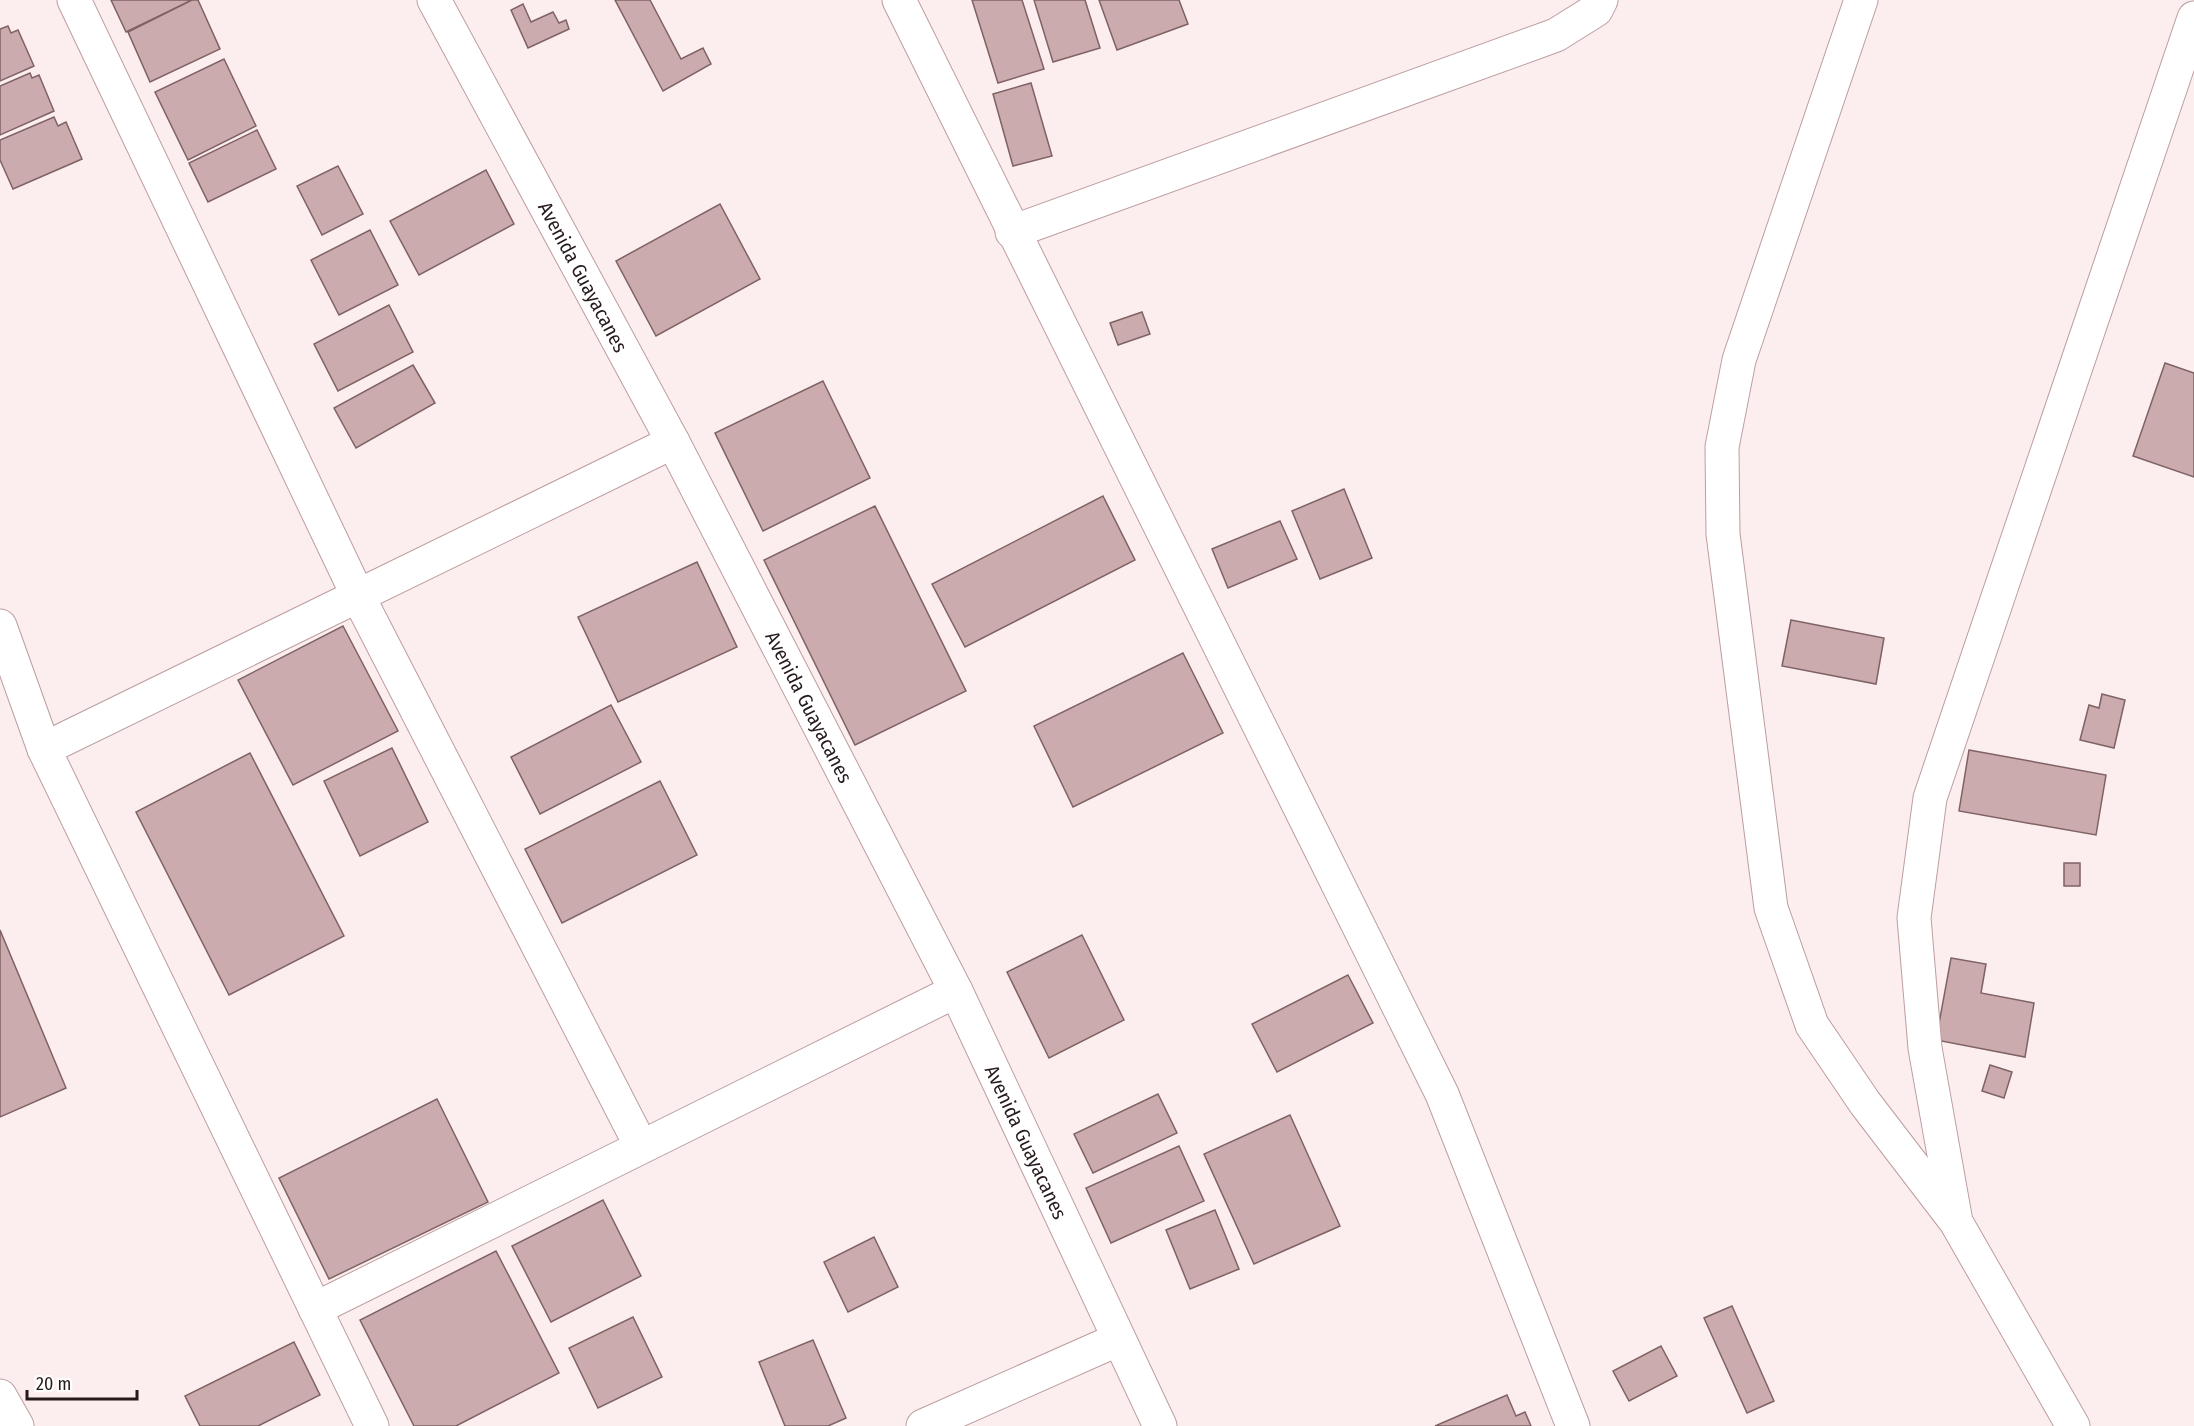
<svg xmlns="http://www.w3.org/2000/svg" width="2194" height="1426" viewBox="0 0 2194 1426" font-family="'Fira Sans Condensed',sans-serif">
<rect width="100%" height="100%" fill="#fceeef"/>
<!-- building -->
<g fill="#ccabae" stroke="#7f6264" stroke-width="1.5">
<path d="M111 0H192L126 32Z"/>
<path d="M192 0H198L220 49 150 82 128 32Z"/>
<path d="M615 0H650L681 59 703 48 711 64 663 91Z"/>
<path d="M972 0H1022L1044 69 998 83Z"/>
<path d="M1034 0H1085L1100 48 1053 62Z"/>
<path d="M1099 0H1179L1188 24 1117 50Z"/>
<path d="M523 4 531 22 553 12 559 23 566 20 569 29 528 48 511 10Z"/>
<path d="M8 26 11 33 18 30 34 66 0 81V29Z"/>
<path d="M224 59 256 126 188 160 155 92Z"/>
<path d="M30 73 32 78 39 75 54 111 0 135V86Z"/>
<path d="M1031 83 1052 156 1013 166 993 94Z"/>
<path d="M54 117 58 126 66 122 82 159 13 189 0 160V140Z"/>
<path d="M257 130 276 169 208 202 189 163Z"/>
<path d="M338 166 363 214 322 235 297 186Z"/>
<path d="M486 170 514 224 419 275 390 221Z"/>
<path d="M720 204 760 279 656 336 616 261Z"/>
<path d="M370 230 398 285 339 315 311 260Z"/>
<path d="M389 305 413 352 338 391 314 344Z"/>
<path d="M1142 312 1150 334 1118 345 1110 323Z"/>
<path d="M2165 363 2194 373V477L2133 456Z"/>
<path d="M413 365 435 403 356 448 334 408Z"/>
<path d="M823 381 870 478 763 531 715 433Z"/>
<path d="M1344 489 1372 558 1320 579 1292 511Z"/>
<path d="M1103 496 1135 560 965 647 932 584Z"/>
<path d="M875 506 966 691 855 745 764 560Z"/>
<path d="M1280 521 1297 559 1228 588 1212 549Z"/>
<path d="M697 562 737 647 618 702 578 617Z"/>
<path d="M1791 620 1884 638 1876 684 1782 666Z"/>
<path d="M343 626 398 731 293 785 238 680Z"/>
<path d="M1183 653 1223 733 1073 807 1034 726Z"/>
<path d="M2102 694 2125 700 2114 748 2080 740 2089 705 2099 708Z"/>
<path d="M611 705 641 762 540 814 511 757Z"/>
<path d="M392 748 428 822 360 856 324 781Z"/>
<path d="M1969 750 2106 775 2096 835 1959 811Z"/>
<path d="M250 753 344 936 229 995 136 812Z"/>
<path d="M660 781 697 855 562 923 525 849Z"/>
<rect x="2064" y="863" width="16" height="23"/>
<path d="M0 930 66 1088 0 1117Z"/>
<path d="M1082 935 1124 1020 1049 1058 1007 972Z"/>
<path d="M1951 958 1986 964 1981 993 2034 1003 2025 1057 1936 1040Z"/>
<path d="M1348 975 1373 1023 1277 1072 1252 1024Z"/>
<path d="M1990 1065 2012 1072 2004 1098 1982 1091Z"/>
<path d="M1158 1094 1177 1133 1093 1173 1074 1134Z"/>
<path d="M437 1099 488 1202 329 1279 279 1178Z"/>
<path d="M1290 1115 1340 1226 1254 1264 1204 1154Z"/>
<path d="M1179 1146 1204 1201 1111 1243 1086 1188Z"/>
<path d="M603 1200 641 1276 551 1322 512 1246Z"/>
<path d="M1215 1210 1239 1269 1190 1289 1166 1230Z"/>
<path d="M874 1237 898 1287 848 1312 824 1262Z"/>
<path d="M496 1251 559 1373 456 1426H414L360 1320Z"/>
<path d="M1732 1306 1774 1401 1747 1413 1704 1318Z"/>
<path d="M633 1317 662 1377 598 1408 569 1348Z"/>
<path d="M813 1340 846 1418 828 1426H785L759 1362Z"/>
<path d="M294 1342 320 1395 258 1426H200L185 1396Z"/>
<path d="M1661 1346 1677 1376 1629 1401 1613 1371Z"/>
<path d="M1507 1395 1516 1416 1525 1412 1531 1426H1435Z"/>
</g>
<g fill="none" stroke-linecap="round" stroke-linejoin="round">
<!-- street casing -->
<g stroke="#bd9d9f" stroke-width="35">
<g id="street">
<path d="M74 0 358 596 641 1146"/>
<path d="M434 0 673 442 956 991 1160 1426"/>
<path d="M899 0 1442 1094 1573 1426"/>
<path d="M1861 0 1739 360 1722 447 1723 534 1771 908 1812 1025 1865 1103 1953 1218"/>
<path d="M1012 232 1556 35 1596 10 1601 0"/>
<path d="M0 626 44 749 372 1426"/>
<path d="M44 749 673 442"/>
<path d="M315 1309 956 991"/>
<path d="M0 1396 17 1426"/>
<path d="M923 1426 1119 1339"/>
<path d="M2073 1426 1956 1222 1925 1048 1914 918 1930 798 2194 18"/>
</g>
</g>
<!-- street -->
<use href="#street" stroke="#fff" stroke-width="33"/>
</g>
<g text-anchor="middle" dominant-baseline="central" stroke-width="6" stroke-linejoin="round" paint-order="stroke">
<!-- street labels -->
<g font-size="20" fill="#261a1b" stroke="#fff">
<text transform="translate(583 277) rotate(62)">Avenida Guayacanes</text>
<text transform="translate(809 707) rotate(63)">Avenida Guayacanes</text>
<text transform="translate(1026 1142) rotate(65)">Avenida Guayacanes</text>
</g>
</g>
<!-- scale -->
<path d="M27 1390v9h110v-9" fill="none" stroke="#261a1b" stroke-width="3"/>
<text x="36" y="1390" font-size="18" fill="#261a1b" stroke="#ffffff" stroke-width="4.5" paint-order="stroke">20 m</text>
</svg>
